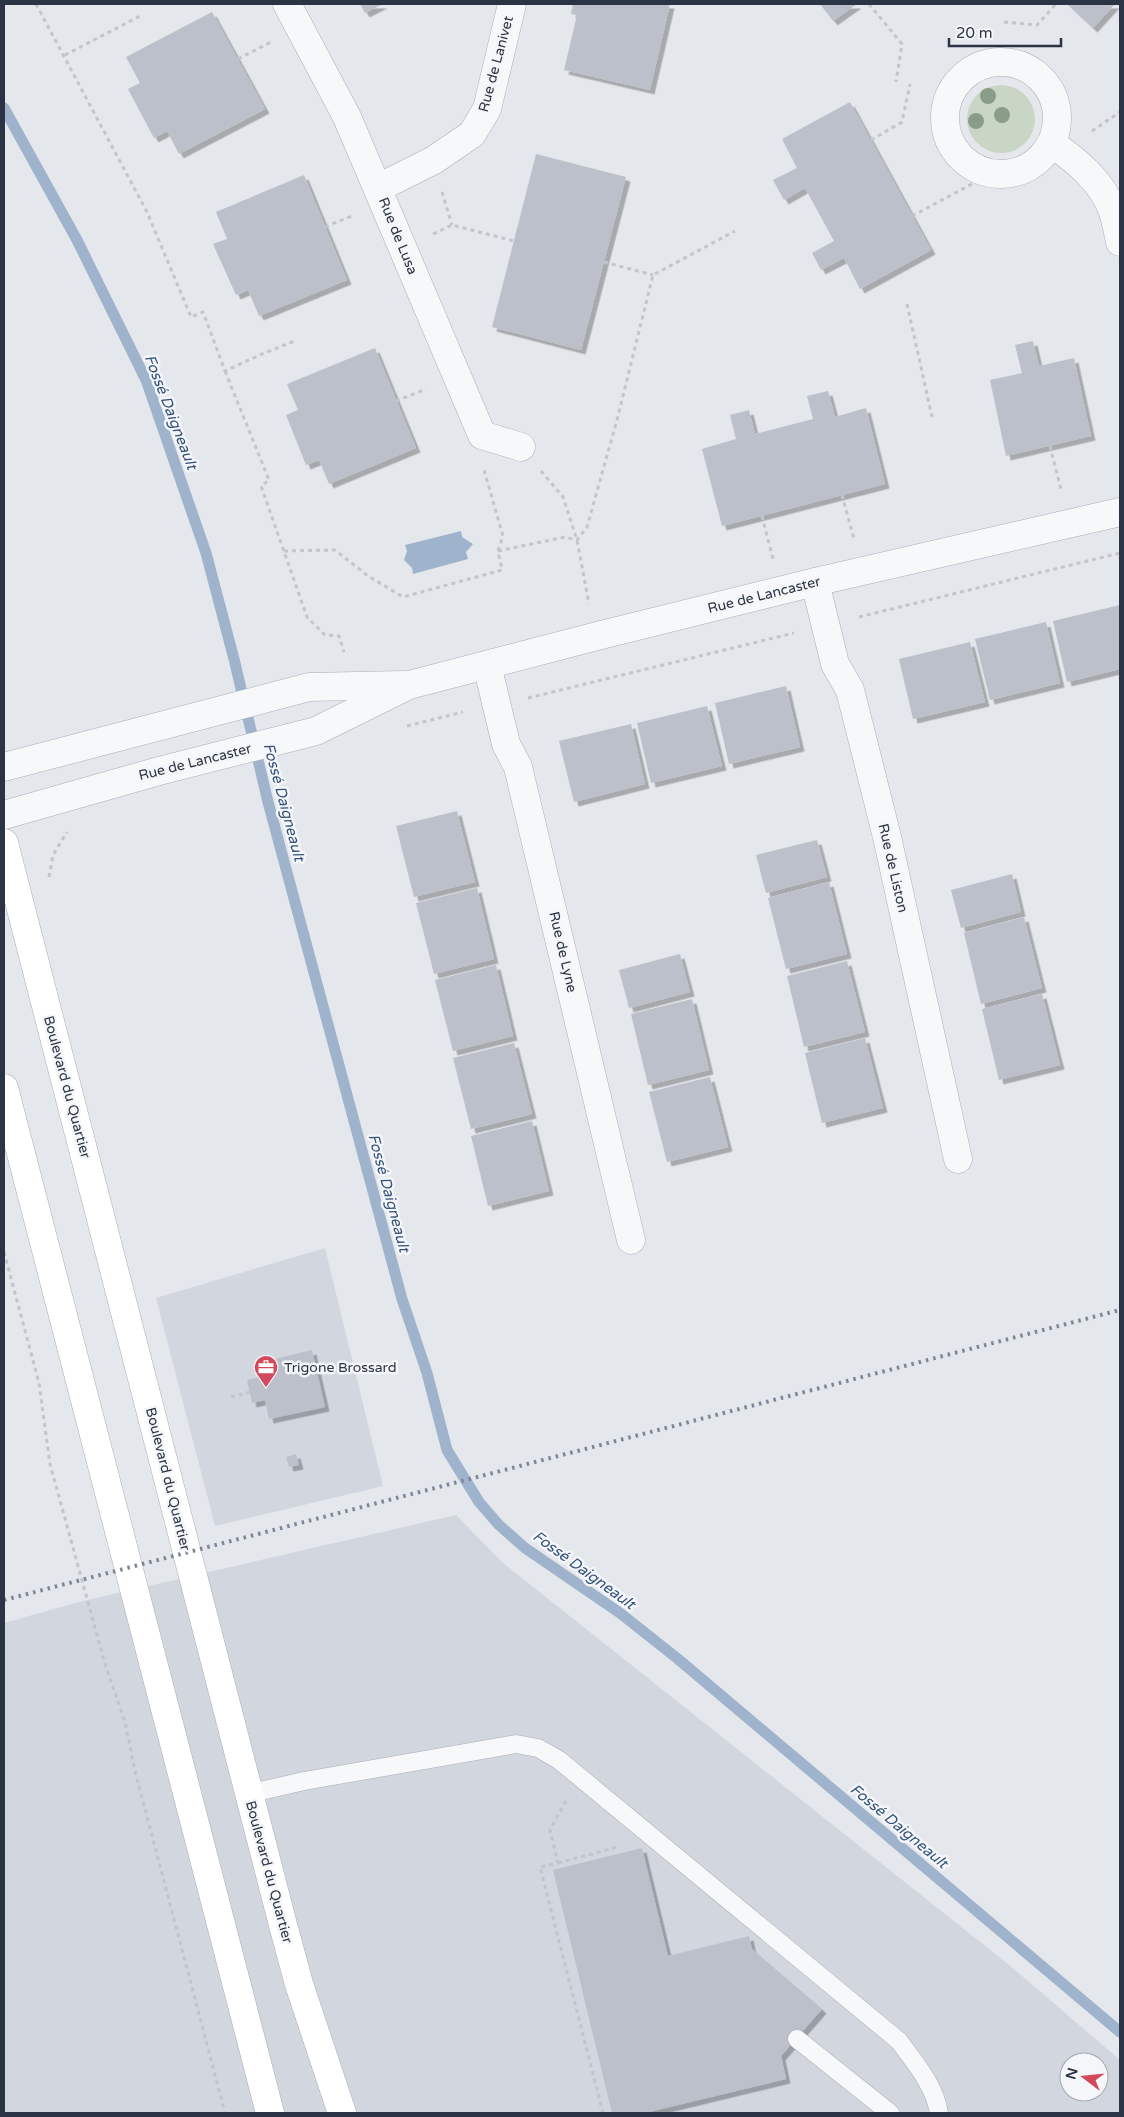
<svg xmlns="http://www.w3.org/2000/svg" width="1124" height="2117" viewBox="0 0 1124 2117" font-family="'Varela Round',sans-serif">
<defs>
<filter id="shadow"><feDropShadow dx="4.5" dy="4.5" stdDeviation="0" flood-color="#0004"/></filter>
</defs>
<rect width="100%" height="100%" fill="#e4e7ec"/>
<!-- built -->
<g fill="#d2d6de" fill-rule="evenodd">
<path d="M325 1248 383 1486 215 1526 156 1298Z"/>
<path d="M456 1515 503 1563 1008 1964 1120 2060V2113H4V1623L79 1602ZM1069 2062H1099V2092H1069Z"/>
</g>
<!-- green -->
<circle fill="#c9d6c5" cx="1001" cy="119" r="34"/>
<!-- water -->
<path fill="#9fb4cc" d="M461 531 462 537 473 544 466 552 468 559 413 574 412 568 404 560 407 551 405 545Z"/>
<g fill="none" stroke-linecap="round" stroke-linejoin="round">
<!-- stream -->
<path stroke="#9fb4cc" stroke-width="11" d="M4 108 77 240 146 380 206 553 234 659 268 802 402 1299 427 1373 447 1450 479 1502 499 1525 525 1548 620 1613 678 1659 1120 2032"/>
</g>
<!-- building -->
<g fill="#bbc0ca" filter="url(#shadow)">
<path d="M360 4H383L365 13Z"/>
<path d="M573 4H670L650 90 564 70 577 15 571 14Z"/>
<path d="M820 4H857L833 21Z"/>
<path d="M1067 4H1115L1093 28Z"/>
<path d="M212 12 265 109 179 154 167 131 154 138 128 89 140 83 126 57Z"/>
<path d="M850 102 931 250 860 289 844 258 821 270 812 253 834 241 805 188 784 200 773 180 797 168 782 139Z"/>
<path d="M536 154 626 177 581 350 492 327Z"/>
<path d="M304 175 347 280 259 316 248 290 236 295 213 244 227 239 216 212Z"/>
<path d="M1033 341 1039 366 1074 358 1091 436 1006 456 990 380 1022 373 1015 345Z"/>
<path d="M375 348 416 448 329 484 319 460 306 465 286 415 298 410 287 384Z"/>
<path d="M828 391 835 417 866 408 885 484 722 526 702 449 736 439 730 415 749 410 755 434 813 419 807 396Z"/>
<path d="M1120 605V669L1067 682 1053 621Z"/>
<path d="M1046 622 1060 683 990 700 975 639Z"/>
<path d="M970 642 985 702 913 719 899 659Z"/>
<path d="M786 686 800 747 729 764 715 703Z"/>
<path d="M707 706 722 766 651 783 637 723Z"/>
<path d="M631 724 645 784 574 802 559 741Z"/>
<path d="M457 811 475 882 414 897 396 826Z"/>
<path d="M817 840 827 877 766 893 756 855Z"/>
<path d="M1012 874 1021 912 961 928 951 890Z"/>
<path d="M829 882 847 954 786 969 768 898Z"/>
<path d="M477 888 494 959 434 974 416 903Z"/>
<path d="M1024 917 1042 988 981 1004 964 933Z"/>
<path d="M680 954 690 992 629 1008 619 970Z"/>
<path d="M847 961 865 1032 804 1047 787 976Z"/>
<path d="M496 965 513 1036 453 1051 435 980Z"/>
<path d="M1042 994 1060 1065 999 1080 982 1009Z"/>
<path d="M692 999 709 1070 648 1085 631 1014Z"/>
<path d="M865 1038 883 1108 822 1123 805 1053Z"/>
<path d="M514 1043 532 1114 471 1129 453 1058Z"/>
<path d="M710 1077 728 1147 667 1162 649 1092Z"/>
<path d="M532 1121 549 1191 488 1206 471 1136Z"/>
<path d="M312 1350 325 1407 269 1419 265 1400 252 1403 247 1380 261 1377 258 1363Z"/>
<path d="M296 1454 299 1465 289 1467 286 1457Z"/>
<path d="M642 1848 668 1956 749 1936 752 1949 822 2009 781 2056 786 2079 645 2113H612L553 1870Z"/>
</g>
<g fill="none" stroke-linecap="round" stroke-linejoin="round">
<!-- service casing -->
<g stroke="#a9aeb7" stroke-width="19">
<g id="service">
<path d="M248 1794 304 1781 516 1744 538 1748 559 1760 899 2041C915 2063 935 2086 939 2113"/>
<path d="M797 2039 890 2113"/>
</g>
</g>
<!-- minor casing -->
<g stroke="#a9aeb7" stroke-width="29">
<g id="minor">
<path d="M287 4 347 117 482 435 521 447"/>
<circle cx="1001" cy="118" r="56"/>
<path d="M1051 143C1076 160 1103 182 1113 212 1116 222 1118 232 1120 242"/>
<path d="M378 188 434 160 472 134 487 109 512 4"/>
<path d="M815 582 835 664 850 690 887 837 958 1159"/>
<path d="M487 665 506 744 518 767 631 1240"/>
<path d="M4 767 309 687 403 685"/>
<path d="M4 815 159 771 316 731 409 685 601 635 815 582 1120 512"/>
</g>
</g>
<!-- secondary casing -->
<g stroke="#a9aeb7" stroke-width="29">
<g id="secondary">
<path d="M4 843 283 1925 299 1984 342 2113"/>
<path d="M4 1088 270 2113"/>
</g>
</g>
<!-- path -->
<g stroke="#c2c5cb" stroke-width="3" stroke-dasharray="4 4" stroke-linecap="butt">
<path d="M36 4 147 212 191 317 203 312 225 371 262 354 297 340"/>
<path d="M869 4 902 44 896 82"/>
<path d="M1004 22 1037 25 1056 4"/>
<path d="M65 55 140 16"/>
<path d="M238 59 271 42"/>
<path d="M1092 131 1120 112"/>
<path d="M871 140 902 122 910 84"/>
<path d="M442 192 452 225"/>
<path d="M912 216 972 184 978 169"/>
<path d="M325 227 352 216"/>
<path d="M433 234 452 225 514 241"/>
<path d="M604 262 653 275"/>
<path d="M907 304 932 417"/>
<path d="M225 371 269 480 261 486 307 617 325 635 339 636 344 652"/>
<path d="M396 401 426 389"/>
<path d="M1050 446 1061 489"/>
<path d="M541 471 563 497 577 540 589 604"/>
<path d="M842 495 854 539"/>
<path d="M762 516 773 559"/>
<path d="M284 551 335 550 368 576 403 597 502 570 498 551 503 536 484 470"/>
<path d="M498 551 565 537 577 540 587 527 617 420 653 275 735 231"/>
<path d="M859 617 1120 553"/>
<path d="M528 698 794 633"/>
<path d="M407 726 463 712"/>
<path d="M49 877 53 855 67 832"/>
<path d="M4 1252 39 1383 50 1464 105 1664 125 1722 135 1771 225 2113"/>
<path d="M231 1397 250 1392"/>
<path d="M566 1801 550 1830 558 1863 540 1867 603 2113"/>
<path d="M558 1863 614 1848 617 1845"/>
</g>
<!-- service -->
<use href="#service" stroke="#f7f8fa" stroke-width="18"/>
<!-- minor -->
<use href="#minor" stroke="#f7f8fa" stroke-width="28"/>
<!-- secondary -->
<use href="#secondary" stroke="#fff" stroke-width="28"/>
<!-- rail -->
<path stroke="#7d8696" stroke-width="4" stroke-dasharray="2.5 5" stroke-linecap="butt" d="M4 1600 1120 1310"/>
</g>
<!-- trees -->
<g fill="#899d89">
<circle cx="988" cy="96" r="8"/>
<circle cx="1002" cy="115" r="8"/>
<circle cx="976" cy="121" r="8"/>
</g>
<!-- icons -->
<defs>
<g id="office-pin" transform="scale(1.25)"><path d="M0 17L-7.5 6A9.5 9.5 0 1 1 7.5 6Z" fill="#d1495b" stroke="#f4f6f9"/><path d="M-6-3h4V-5.5h4V-3h4V5H-6ZM-1-4.5V-3h2v-1.5ZM-6 0V1H6V0Z" fill="#fff"/></g>
</defs>
<g fill-rule="evenodd">
<use href="#office-pin" x="266" y="1367"/>
</g>
<g text-anchor="middle" dominant-baseline="central" stroke-width="5" stroke-linejoin="round" paint-order="stroke">
<!-- street labels -->
<g font-size="14" fill="#2b3445" stroke="#f4f6f9">
<text transform="translate(496 64) rotate(-75)">Rue de Lanivet</text>
<text transform="translate(398 236) rotate(68)">Rue de Lusa</text>
<text transform="translate(764 595) rotate(-14)">Rue de Lancaster</text>
<text transform="translate(195 762) rotate(-14)">Rue de Lancaster</text>
<text transform="translate(893 868) rotate(77)">Rue de Liston</text>
<text transform="translate(563 952) rotate(77)">Rue de Lyne</text>
<text transform="translate(67 1087) rotate(75)">Boulevard du Quartier</text>
<text transform="translate(168 1479) rotate(76)">Boulevard du Quartier</text>
<text transform="translate(269 1872) rotate(75)">Boulevard du Quartier</text>
</g>
<!-- poi labels -->
<g font-size="14" fill="#2b3445" stroke="#f4f6f9" text-anchor="start">
<text x="284" y="1367">Trigone Brossard</text>
</g>
<!-- water labels -->
<g font-size="15" font-style="italic" fill="#34527a" stroke="#f4f6f9">
<text transform="translate(171 412) rotate(69)">Fossé Daigneault</text>
<text transform="translate(284 802) rotate(75)">Fossé Daigneault</text>
<text transform="translate(389 1193) rotate(75)">Fossé Daigneault</text>
<text transform="translate(584 1570) rotate(36)">Fossé Daigneault</text>
<text transform="translate(899 1826) rotate(40)">Fossé Daigneault</text>
</g>
</g>
<!-- border -->
<rect width="1124" height="2117" fill="none" stroke="#2b3445" stroke-width="10"/>
<!-- north arrow -->
<g transform="translate(1084 2077) rotate(286)"><circle r="24" fill="#f4f6f9" stroke="#a4a8b1"/>
<path d="M0-4L9 19L0 12L-9 19Z" fill="#d1495b"/>
<text y="-8" font-size="14" font-weight="bold" text-anchor="middle" fill="#2b3445">N</text>
</g>
<!-- scale -->
<path d="M949 38v8h112v-8" fill="none" stroke="#2b3445" stroke-width="2.5"/>
<text x="956" y="38" font-size="15" fill="#2b3445" stroke="#f4f6f9" stroke-width="4" paint-order="stroke">20 m</text>
</svg>
